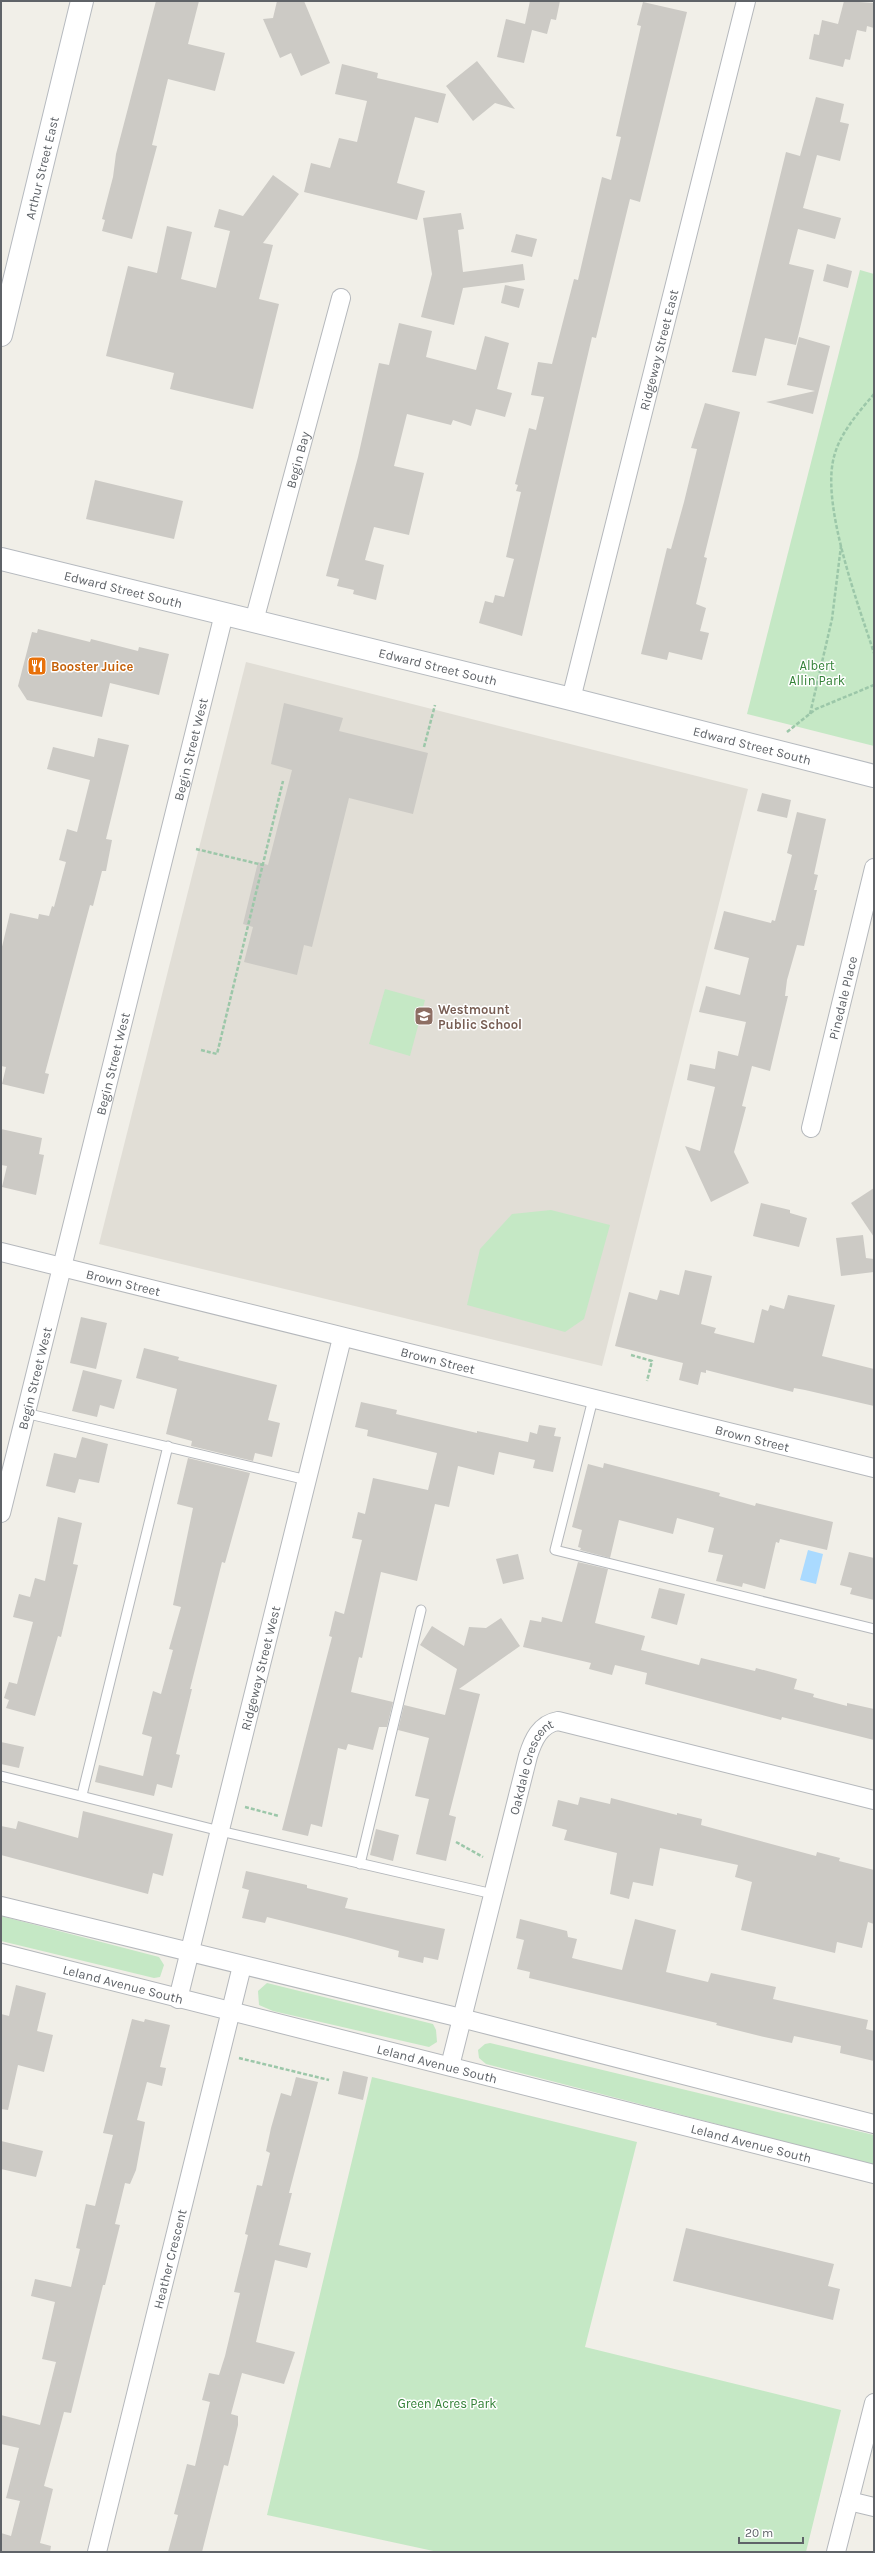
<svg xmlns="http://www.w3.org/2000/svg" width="875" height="2553" viewBox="0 0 875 2553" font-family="Karla,sans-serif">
<rect width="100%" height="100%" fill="#f1efe8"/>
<!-- education -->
<path fill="#e1ded6" d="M246 662 748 789 602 1366 99 1244Z"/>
<!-- green -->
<g fill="#c5e8c5">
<path d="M860 270 874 274V746L747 714Z"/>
<path d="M385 989 425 1000 410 1056 369 1044Z"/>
<path d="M551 1210 610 1225 584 1319 565 1332 467 1305 480 1249 512 1214Z"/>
<path d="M1 1916 159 1957 164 1965 160 1977 154 1978 1 1941Z"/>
<path d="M267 1983 433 2024 436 2030 437 2042 429 2047 273 2011 259 2005 258 1991Z"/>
<path d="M490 2043 874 2135V2165L486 2064 479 2058 478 2050 485 2044Z"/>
<path d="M372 2077 637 2142 585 2347 841 2410 806 2552H438L267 2515Z"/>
</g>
<!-- water -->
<path fill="#aadaff" d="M808 1550 823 1554 816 1584 800 1580Z"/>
<!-- building -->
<g fill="#cccac5">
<path d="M156 1H199L188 44 225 53 215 91 168 79 152 145 157 146 132 239 102 231 105 220 102 219 113 177 116 154Z"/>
<path d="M277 1H304L330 63 301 76 291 53 280 58 263 19 273 18Z"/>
<path d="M530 1H560L556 20 551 19 547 34 532 30 524 63 497 57 506 19 525 24Z"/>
<path d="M844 1 874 3V28L867 26 866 32 857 30 850 60 845 59 843 67 809 59 814 34 819 35 822 20 838 24Z"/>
<path d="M643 2 687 12 640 202 630 199 596 338 592 337 522 636 479 623 485 601 493 603 495 595 504 597 514 559 506 557 521 492 516 491 518 485 515 484 529 428 536 430 544 397 531 395 538 362 552 364 574 279 578 280 602 177 611 180 621 137 616 136 641 26 637 25Z"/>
<path d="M477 61 515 109 495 103 473 121 446 86Z"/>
<path d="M342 64 378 73 377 78 446 94 438 123 415 117 397 183 425 191 417 220 304 192 311 163 330 168 339 138 357 142 367 101 335 94Z"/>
<path d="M816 97 844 104 840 122 849 124 840 161 817 155 803 208 841 218 835 239 798 229 789 264 814 270 796 345 765 338 756 376 732 372 786 152 800 156Z"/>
<path d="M273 175 299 194 263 243 273 245 259 299 279 304 253 409 170 389 174 373 106 356 128 266 157 273 167 226 192 232 181 279 216 288 230 231 214 227 219 209 243 216Z"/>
<path d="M461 213 464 229 458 230 463 272 523 264 525 280 463 288 454 325 421 317 432 274 423 218Z"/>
<path d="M516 234 537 239 532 257 511 252Z"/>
<path d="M827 264 852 271 848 288 823 281Z"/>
<path d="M505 285 524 289 519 308 501 303Z"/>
<path d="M399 323 432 331 426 357 476 370 485 336 509 343 497 389 512 393 505 417 476 409 471 426 453 420 451 425 407 414 394 466 424 473 409 535 374 527 365 560 384 565 376 600 353 594 354 590 337 586 339 579 326 576 358 457 379 363 389 365Z"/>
<path d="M799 337 830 346 813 414 766 402 815 391 787 385Z"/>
<path d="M705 403 740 412 704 557 707 558 696 604 706 608 700 631 709 633 702 660 669 652 667 660 641 654 667 548 671 549 684 502 697 449 691 448Z"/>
<path d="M95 480 183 501 174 539 86 519Z"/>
<path d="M38 629 90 642 91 639 138 651 139 647 169 654 159 695 110 683 102 717 27 700 18 686 32 632 37 633Z"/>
<path d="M284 703 343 718 339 731 428 753 413 814 349 798 312 947 304 945 297 975 244 962 253 927 243 924 258 862 268 865 292 770 271 764Z"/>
<path d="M98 738 129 745 106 839 112 840 106 871H102L93 906 90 905 45 1073 49 1074 44 1094 2 1084 6 1067 1 1066V951L10 913 38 919 39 914 49 916 52 906 54 907 66 862 59 860 67 829 77 832 90 780 47 769 53 747 94 757Z"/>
<path d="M762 793 791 800 787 818 757 811Z"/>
<path d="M797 812 826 819 814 874 818 875 814 890H817L804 946 797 945 787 980 785 996H788L770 1071 752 1066 742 1106 746 1107 734 1152 749 1183 711 1202 685 1146 700 1151 715 1087 687 1080 690 1064 715 1069 718 1051 738 1056 746 1022 699 1012 706 986 740 995 749 958 714 949 724 911 771 923 772 920 775 921 792 855 787 853Z"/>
<path d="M1 1129 42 1138 39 1154 44 1155 36 1195 2 1187 7 1166 1 1165Z"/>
<path d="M874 1188V1237L851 1203Z"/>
<path d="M761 1203 790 1210V1213L807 1218 799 1247 753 1236Z"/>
<path d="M863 1235 866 1258 874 1259V1272L841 1276 836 1238Z"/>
<path d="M685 1270 712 1276 701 1324 716 1328 714 1333 754 1343 762 1309 768 1311 770 1305 784 1309 788 1295 835 1305 822 1356 874 1369V1406L805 1390 794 1388 793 1392 706 1370V1373L701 1372 698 1385 679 1380 683 1363 615 1346 629 1292 657 1300 660 1290 679 1295Z"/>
<path d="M81 1317 107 1323 96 1369 70 1363Z"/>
<path d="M144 1348 179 1357 178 1360 277 1385 268 1420 280 1423 272 1457 255 1453 253 1461 191 1446 192 1441 166 1434 177 1389 136 1378Z"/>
<path d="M83 1370 122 1380 114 1409 100 1405 97 1417 72 1411Z"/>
<path d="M361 1402 397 1410 396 1414 477 1433V1431L528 1442 530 1432 537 1434 539 1425 556 1428 554 1436 561 1437 553 1472 533 1468 535 1460 499 1452 494 1475 458 1466 449 1507 435 1504 417 1581 381 1572 362 1658 359 1657 351 1692 393 1702 387 1727H379L373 1750 348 1744 346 1750 338 1748 322 1827 311 1824 308 1836 282 1830 332 1637 329 1636 335 1611 344 1614 362 1540 352 1538 358 1512 365 1514 373 1478 428 1490 437 1453 367 1436 368 1430 355 1427Z"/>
<path d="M82 1437 108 1444 99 1483 79 1479 75 1493 46 1486 54 1453 76 1458Z"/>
<path d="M188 1458 250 1473 225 1563 222 1562 190 1689H192L176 1754 180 1755 172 1788 157 1784 154 1796 95 1782 99 1765 143 1776 152 1737 142 1734 153 1691 161 1694 173 1650 169 1649 181 1607 173 1605 193 1508 177 1504Z"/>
<path d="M604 1463 720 1493 719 1496 755 1506 756 1503 833 1522 827 1550 780 1539 779 1543 776 1542 765 1589 743 1583 742 1587 716 1581 723 1555 708 1552 714 1528 677 1518 673 1534 619 1520 610 1558 580 1550 581 1548 578 1547 582 1530 572 1527 588 1464 603 1468Z"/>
<path d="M58 1517 82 1523 73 1564 78 1565 61 1637 58 1636 35 1716 6 1708 9 1700 4 1698 9 1682 17 1684 33 1622 13 1617 19 1594 30 1597 35 1578 45 1581Z"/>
<path d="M849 1552 874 1558V1600L850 1594 852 1588 840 1585Z"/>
<path d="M518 1554 524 1579 503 1584 496 1559Z"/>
<path d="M578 1562 608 1569 595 1623 645 1636 641 1650 699 1665 701 1658 755 1671 756 1668 797 1679 794 1689 814 1694 813 1697 847 1706V1703L874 1709V1740L782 1717 781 1720 645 1684 647 1673 615 1665 612 1675 589 1669 591 1663 523 1647 530 1620 541 1622 542 1617 562 1622Z"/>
<path d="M659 1588 685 1594 677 1625 651 1618Z"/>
<path d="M501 1618 520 1646 459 1689 480 1694 449 1815 456 1817 446 1861 416 1854 429 1799 415 1796 429 1738 398 1730 404 1705 445 1715 457 1669 420 1645 432 1626 464 1646 469 1627 486 1628Z"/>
<path d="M1 1742 24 1747 19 1768 1 1764Z"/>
<path d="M580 1797 610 1804 611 1798 677 1815V1813L702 1819 701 1825 816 1856 817 1852 840 1858 839 1861 874 1870V1924L868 1922 862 1948 837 1942 835 1953 741 1930 752 1882 735 1877 738 1865 660 1848 653 1886 633 1882 629 1899 610 1894 617 1853 564 1840 567 1830 552 1826 558 1800 578 1805Z"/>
<path d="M83 1811 173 1834 163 1876 153 1873 148 1894 1 1855V1826L16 1829 18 1821 78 1838Z"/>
<path d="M376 1829 399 1835 393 1861 370 1855Z"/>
<path d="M246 1871 307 1885V1888L348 1898 345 1908 445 1929 438 1960 424 1957 423 1963 398 1957 399 1951 347 1937 267 1917 265 1923 242 1918 249 1890 242 1888Z"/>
<path d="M520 1919 567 1931 568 1937 577 1939 572 1958 622 1970 635 1919 676 1930 666 1972 708 1982 711 1973 776 1987 773 1999 868 2020 866 2029 874 2031V2061L840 2053 841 2046 794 2036 792 2043 760 2036 716 2025 717 2023 529 1978 530 1972 517 1969 524 1940 516 1938Z"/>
<path d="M16 1985 46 1993 37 2031 53 2035 44 2072 18 2065 8 2110 1 2109V2014L9 2016Z"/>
<path d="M132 2019 144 2022 145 2019 170 2025 160 2067 166 2068 162 2086 147 2082 137 2120 145 2122 136 2170 130 2184 125 2183 115 2224 120 2225 105 2285H103L71 2413 64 2412 44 2486 53 2489 40 2543 51 2546 50 2552H1V2533L11 2536 20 2501 6 2498 19 2448 1 2444V2415L40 2425 56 2362 42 2359 55 2302 31 2296 35 2279 71 2287 80 2249 76 2248 86 2204 95 2206 113 2135 103 2133Z"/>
<path d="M343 2071 368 2077 363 2100 338 2094Z"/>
<path d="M296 2077 318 2082 289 2193H292L279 2245 311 2253 307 2268 275 2260 256 2342 295 2352 284 2384 242 2373 231 2414 238 2416V2425L228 2466 224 2465 202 2552H168L178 2515 174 2514 187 2464 195 2466 210 2402 202 2400 209 2373 219 2375 225 2356 240 2293 234 2292 248 2235 245 2234 257 2185 262 2186 270 2153 266 2151 271 2128 281 2093 291 2096Z"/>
<path d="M1 2141 43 2151 36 2177 1 2169Z"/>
<path d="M686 2228 834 2264 828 2286 840 2289 833 2320 673 2281Z"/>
</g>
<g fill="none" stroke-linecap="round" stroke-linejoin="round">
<!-- lane casing -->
<g stroke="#b5b8bc" stroke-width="11">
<g id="lane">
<path d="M593 1399 555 1550 874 1629"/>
<path d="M25 1413 307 1480"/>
<path d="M1 1776 220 1831 493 1894"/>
<path d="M82 1795 168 1446"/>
<path d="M360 1864 421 1610"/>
</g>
</g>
<!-- street casing -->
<g stroke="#b5b8bc" stroke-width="20">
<g id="street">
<path id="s1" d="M254 621 341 298"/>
<path id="s2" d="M571 699 746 1"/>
<path id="s3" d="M811 1128 874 868"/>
<path id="s4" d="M1 1252 874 1468"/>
<path id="s5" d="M1 1513 224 614"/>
<path d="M1 1906 461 2018 874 2124"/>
<path id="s6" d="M1 1953 874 2174"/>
<path id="s7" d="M178 1999 342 1338"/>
<path id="s8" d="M450 2066 528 1756C533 1740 540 1724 558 1721L874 1800"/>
<path d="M849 2501 874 2507"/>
<path id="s9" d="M97 2552 242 1966"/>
<path d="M836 2552 874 2403"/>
</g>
</g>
<!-- secondary casing -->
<g stroke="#b6babf" stroke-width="24">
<g id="secondary">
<path id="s10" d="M1 335 82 1"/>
<path id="s11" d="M1 559 571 699 874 776"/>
</g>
</g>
<!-- path -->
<g stroke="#9cc7a9" stroke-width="2.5" stroke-dasharray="4 2" stroke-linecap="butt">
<path d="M874 394C858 413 838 435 833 461 823 510 858 604 874 653"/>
<path d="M810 714 832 619 841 546"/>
<path d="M787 732 816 709 874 685"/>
<path d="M424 747 435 705"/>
<path d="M196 849 263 865"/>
<path d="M201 1050 217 1054 283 781"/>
<path d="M631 1355 652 1361 647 1381"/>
<path d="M245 1807 279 1816"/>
<path d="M456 1842 483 1857"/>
<path d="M239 2058 329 2080"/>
</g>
<!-- lane -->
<use href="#lane" stroke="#fff" stroke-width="9"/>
<!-- street -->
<use href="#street" stroke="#fff" stroke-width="18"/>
<!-- secondary -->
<use href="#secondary" stroke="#fff" stroke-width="22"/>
</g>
<!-- icons -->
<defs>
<g id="restaurant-square" transform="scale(1)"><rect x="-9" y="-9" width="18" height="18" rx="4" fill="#e8710a" stroke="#fff"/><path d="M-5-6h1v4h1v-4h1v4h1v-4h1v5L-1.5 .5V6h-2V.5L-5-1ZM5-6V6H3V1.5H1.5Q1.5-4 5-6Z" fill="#fff"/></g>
<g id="school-square" transform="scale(1)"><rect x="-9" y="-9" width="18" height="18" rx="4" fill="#8d6e63" stroke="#fff"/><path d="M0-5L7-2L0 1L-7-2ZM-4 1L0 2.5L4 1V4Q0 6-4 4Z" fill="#fff"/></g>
</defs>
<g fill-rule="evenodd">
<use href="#restaurant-square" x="37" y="666"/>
<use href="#school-square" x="424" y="1016"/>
</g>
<g text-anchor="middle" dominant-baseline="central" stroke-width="3" stroke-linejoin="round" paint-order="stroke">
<!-- street labels -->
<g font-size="13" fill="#5f6368" stroke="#fff">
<text stroke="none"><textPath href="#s10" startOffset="172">Arthur Street East</textPath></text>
<text stroke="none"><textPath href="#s2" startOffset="360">Ridgeway Street East</textPath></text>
<text stroke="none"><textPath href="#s1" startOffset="167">Begin Bay</textPath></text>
<text stroke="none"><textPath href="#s11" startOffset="126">Edward Street South</textPath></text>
<text stroke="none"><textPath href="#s11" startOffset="450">Edward Street South</textPath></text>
<text stroke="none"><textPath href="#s11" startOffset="774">Edward Street South</textPath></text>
<text stroke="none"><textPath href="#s5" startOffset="787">Begin Street West</textPath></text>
<text stroke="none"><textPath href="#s3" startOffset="134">Pinedale Place</textPath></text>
<text stroke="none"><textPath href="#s5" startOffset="463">Begin Street West</textPath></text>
<text stroke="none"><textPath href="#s4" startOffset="126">Brown Street</textPath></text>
<text stroke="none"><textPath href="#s4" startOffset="450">Brown Street</textPath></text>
<text stroke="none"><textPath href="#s5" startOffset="139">Begin Street West</textPath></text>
<text stroke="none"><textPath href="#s4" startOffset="774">Brown Street</textPath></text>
<text stroke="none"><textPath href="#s7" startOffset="341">Ridgeway Street West</textPath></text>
<text stroke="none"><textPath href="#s8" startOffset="311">Oakdale Crescent</textPath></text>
<text stroke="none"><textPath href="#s6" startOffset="126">Leland Avenue South</textPath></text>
<text stroke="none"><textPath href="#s6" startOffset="450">Leland Avenue South</textPath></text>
<text stroke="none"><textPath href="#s6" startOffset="774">Leland Avenue South</textPath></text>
<text stroke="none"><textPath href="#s9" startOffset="302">Heather Crescent</textPath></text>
</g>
<!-- park labels -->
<g font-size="13" fill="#348238" stroke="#fff">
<text x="817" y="665">Albert<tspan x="817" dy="15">Allin Park</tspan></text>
<text x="447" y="2403">Green Acres Park</text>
</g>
<!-- food labels -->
<g font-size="13" font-weight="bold" fill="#c56008" stroke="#fff" text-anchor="start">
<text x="51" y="666">Booster Juice</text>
</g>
<!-- education labels -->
<g font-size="13" font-weight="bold" fill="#785e54" stroke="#fff" text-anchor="start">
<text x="438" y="1009">Westmount<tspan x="438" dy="15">Public School</tspan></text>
</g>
</g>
<!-- border -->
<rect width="875" height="2553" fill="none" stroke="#5f6368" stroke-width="4"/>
<!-- scale -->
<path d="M739 2537v6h64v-6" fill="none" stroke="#5f6368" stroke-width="2"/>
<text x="745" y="2537" font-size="12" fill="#5f6368" stroke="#ffffff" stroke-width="3" paint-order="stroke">20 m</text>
</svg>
